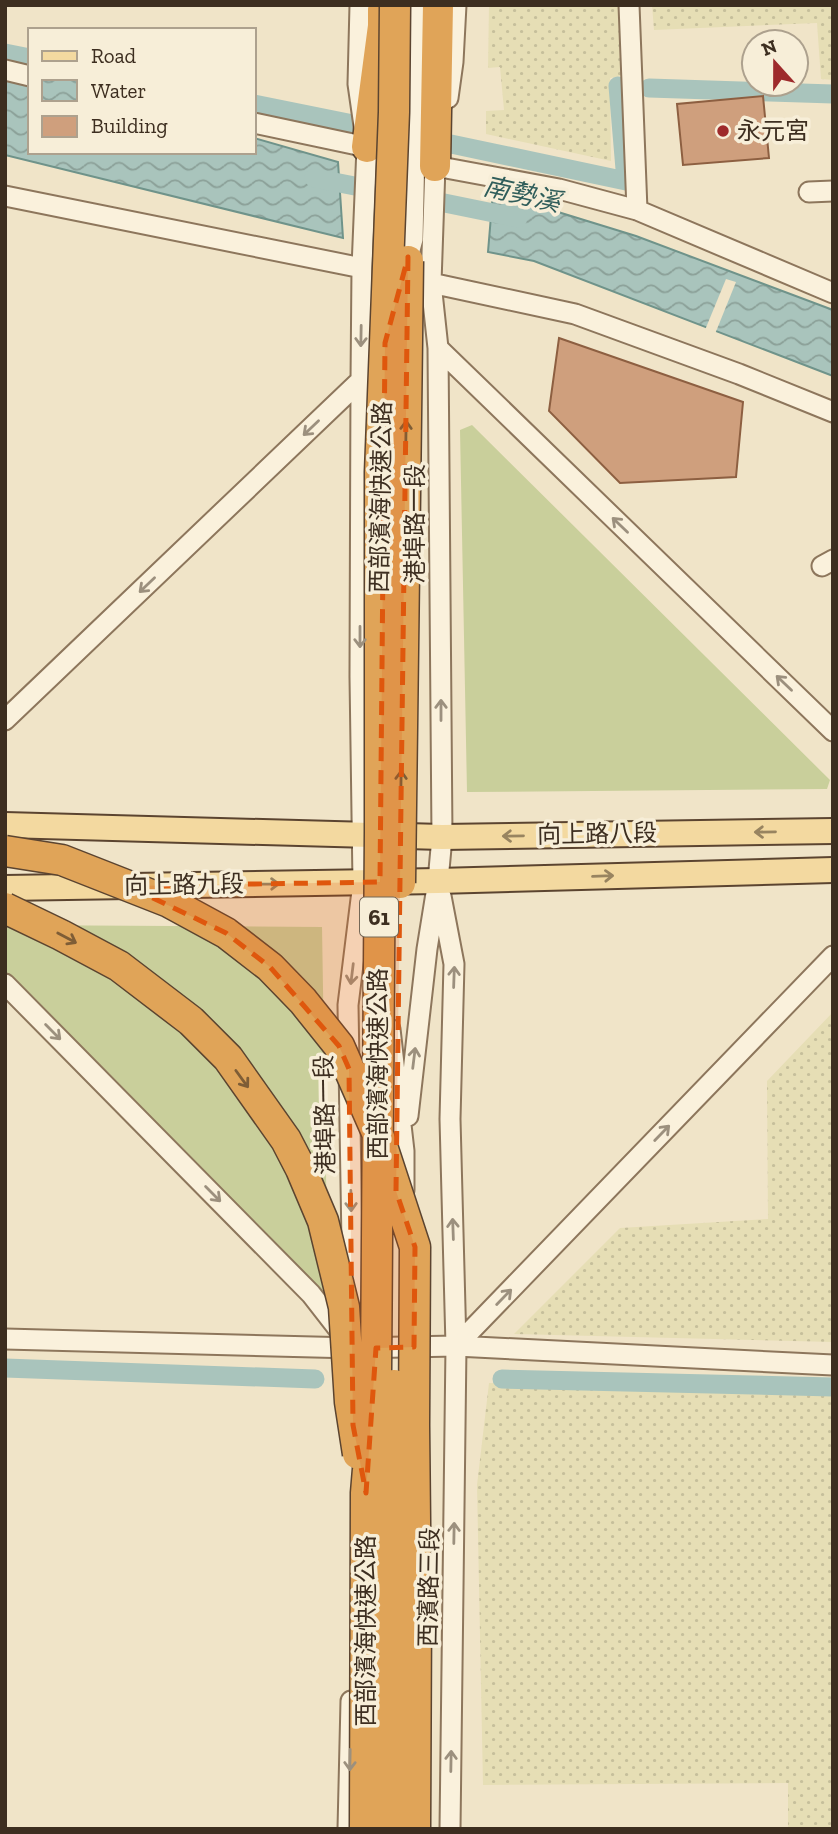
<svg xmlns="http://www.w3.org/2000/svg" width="838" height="1834" font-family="'Zilla Slab','Noto Sans TC',serif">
<defs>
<pattern id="farmland-dots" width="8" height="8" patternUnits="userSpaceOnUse" patternTransform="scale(1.75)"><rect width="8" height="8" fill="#e6deb5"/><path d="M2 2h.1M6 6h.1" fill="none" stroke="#c6bf9b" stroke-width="1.8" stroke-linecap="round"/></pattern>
<pattern id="water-waves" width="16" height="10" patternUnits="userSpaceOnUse" patternTransform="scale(1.75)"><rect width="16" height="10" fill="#a9c4bc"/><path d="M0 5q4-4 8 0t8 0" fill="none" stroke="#8ba098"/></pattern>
</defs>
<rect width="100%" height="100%" fill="#f0e4c8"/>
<path fill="url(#farmland-dots)" d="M489,5H618L621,76L610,78L611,161L486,134V111L504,110L500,67L488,68Z
M652,5H833V80L821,79L817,23L654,30Z
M833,1012V1342L514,1334L620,1228L768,1219L767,1081Z
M489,1383L833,1392V1829H788V1783L483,1785L477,1485Z"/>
<path fill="#c9cf9b" d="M472,425L830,780L827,789L467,792L460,430Z
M5,925L322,927L328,1296L320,1300L5,977Z"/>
<path fill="url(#water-waves)" stroke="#6f938a" stroke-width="2" d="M5,70L30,76V152H254V138L338,162L343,238L5,155Z
M493,192L636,236L833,310V376L534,261L488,252Z"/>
<path fill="#f0e4c8" d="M726,279L736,282L715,334L705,330Z"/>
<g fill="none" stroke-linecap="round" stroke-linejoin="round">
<path stroke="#a9c4bc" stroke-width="19" d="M5,53L30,58
M649,88L833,94
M254,104L353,124
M451,144L626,181L618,86
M314,178L380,191
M420,198L518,218
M5,1368L315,1379
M502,1379L833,1387"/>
</g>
<path fill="#cf9f7d" stroke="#8d5f41" stroke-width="2" d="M763,96L769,158L683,165L677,104Z
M559,338L743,402L736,477L620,483L549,411Z"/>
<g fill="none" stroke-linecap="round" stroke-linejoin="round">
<defs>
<path id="minor" d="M360,5L358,84L367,147L362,268L361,380L360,677L363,882L366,896
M629,5L637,210
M5,70L30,76
M448,98L453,62L456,5
M254,123L367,147
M435,166L559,189L637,210L833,293
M809,192L833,191
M5,196L362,268
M404,272L413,239L418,5
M431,283L575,314L739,374L833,412
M438,348L833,731
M822,566L833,560
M5,720L361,380L365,374
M441,896L454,964L450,1119L456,1346L450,1829
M5,984L311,1294L346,1339
M390,1029L404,1151V1190
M408,1116L427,949L438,881L442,837L438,348L431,283L435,166L437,155
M353,1303L348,1005L363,883
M5,1339L354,1348L456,1346L833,1365
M456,1346L833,956
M348,1829L351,1701"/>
<path id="major" d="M5,825L442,837L833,831
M5,888L438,881L833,870"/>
<path id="highway" d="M367,147L383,26V9
M435,166L438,5"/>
</defs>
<use href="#minor" stroke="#8d765c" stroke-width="23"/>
<use href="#major" stroke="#5b4430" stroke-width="28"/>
<use href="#highway" stroke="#5b4430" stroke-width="33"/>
<use href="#minor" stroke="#faf1dc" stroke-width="19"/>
<use href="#major" stroke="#f3d9a0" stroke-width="24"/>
<use href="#highway" stroke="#e0a458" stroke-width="30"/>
<defs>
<path id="highway-bridge" d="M5,851L62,860L169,902L226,933L270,967L303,1001L339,1046L379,1137L415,1247L414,1425L416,1616L415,1829
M400,883L408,261
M5,908L61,935L119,966L191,1021L228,1058L286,1140L301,1169L323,1221L344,1307L350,1402L358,1454
M365,1829L366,1493L376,1374L380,831V472L394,112L395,5
M390,1829L389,1710L394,1385"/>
</defs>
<use href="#highway-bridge" stroke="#5b4430" stroke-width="33" stroke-linecap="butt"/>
<use href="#highway-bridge" stroke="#e0a458" stroke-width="30"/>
</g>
<defs><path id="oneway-shaft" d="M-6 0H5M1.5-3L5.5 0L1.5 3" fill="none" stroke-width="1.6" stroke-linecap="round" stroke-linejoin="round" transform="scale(1.75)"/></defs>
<g stroke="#9c907e">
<use href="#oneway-shaft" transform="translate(361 336) rotate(91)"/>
<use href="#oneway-shaft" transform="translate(311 428) rotate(136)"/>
<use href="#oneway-shaft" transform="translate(620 525) rotate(-136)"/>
<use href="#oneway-shaft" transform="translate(147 585) rotate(136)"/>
<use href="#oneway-shaft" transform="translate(360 637) rotate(90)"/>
<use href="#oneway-shaft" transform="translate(784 683) rotate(-136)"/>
<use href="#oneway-shaft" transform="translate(441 710) rotate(-90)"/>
<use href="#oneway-shaft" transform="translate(352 974) rotate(97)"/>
<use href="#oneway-shaft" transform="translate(454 977) rotate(-88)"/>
<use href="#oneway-shaft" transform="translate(53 1032) rotate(45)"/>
<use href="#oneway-shaft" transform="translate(414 1058) rotate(-83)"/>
<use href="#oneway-shaft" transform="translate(662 1133) rotate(-46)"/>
<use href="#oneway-shaft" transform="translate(213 1194) rotate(45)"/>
<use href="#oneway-shaft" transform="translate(351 1201) rotate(89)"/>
<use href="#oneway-shaft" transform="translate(453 1229) rotate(-92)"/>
<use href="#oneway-shaft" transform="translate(504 1297) rotate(-46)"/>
<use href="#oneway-shaft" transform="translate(454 1533) rotate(-89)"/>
<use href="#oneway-shaft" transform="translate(350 1760) rotate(91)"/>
<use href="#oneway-shaft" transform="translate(451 1761) rotate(-89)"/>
</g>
<g stroke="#7e5d36">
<use href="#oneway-shaft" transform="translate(406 431) rotate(-89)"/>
<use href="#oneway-shaft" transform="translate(401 781) rotate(-89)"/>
<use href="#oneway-shaft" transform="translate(67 938) rotate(28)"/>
<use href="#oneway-shaft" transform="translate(242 1079) rotate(54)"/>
</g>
<g stroke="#988460">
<use href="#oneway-shaft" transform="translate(765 832) rotate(179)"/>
<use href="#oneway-shaft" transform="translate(513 836) rotate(179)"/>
<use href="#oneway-shaft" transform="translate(603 876) rotate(-2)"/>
<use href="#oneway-shaft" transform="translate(269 884) rotate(-1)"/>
</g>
<path fill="#df570d" fill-opacity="0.2" stroke="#df570d" stroke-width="5" stroke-dasharray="14 9" stroke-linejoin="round" d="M408,257L396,1191L415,1247L414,1347L376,1348L366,1493L353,1425L349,1069L339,1046L270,967L226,933L128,886L380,882L385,343Z"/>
<circle fill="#9e2a2b" stroke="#f7eed8" stroke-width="2.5" cx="723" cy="131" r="7"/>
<g text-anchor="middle" stroke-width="7" stroke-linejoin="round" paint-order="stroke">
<rect fill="#f7eed8" stroke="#756857" stroke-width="2" x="360" y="897.5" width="38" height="39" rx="5"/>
<g font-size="23" font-weight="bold" fill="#3d2e20">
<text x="379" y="925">61</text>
</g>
<g font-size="24" fill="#3d2e20" stroke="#f7eed8" text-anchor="start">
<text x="737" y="139">永元宮</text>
</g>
<g font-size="24" fill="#3d2e20" stroke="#f7eed8">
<text transform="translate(381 497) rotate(-89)" y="8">西部濱海快速公路</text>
<text transform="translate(415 524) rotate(-90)" y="8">港埠路一段</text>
<text transform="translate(597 834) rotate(-1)" y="8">向上路八段</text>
<text transform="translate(184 885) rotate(-1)" y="8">向上路九段</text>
<text transform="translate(378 1064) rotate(-90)" y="8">西部濱海快速公路</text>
<text transform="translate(325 1115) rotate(-91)" y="8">港埠路一段</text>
<text transform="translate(429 1587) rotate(-89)" y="8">西濱路三段</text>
<text transform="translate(366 1631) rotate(-90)" y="8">西部濱海快速公路</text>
</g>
<g font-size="26" font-style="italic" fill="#2f5d5a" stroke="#f7eed8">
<text transform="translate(522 194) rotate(13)" y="9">南勢溪</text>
</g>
</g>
<rect width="838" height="1834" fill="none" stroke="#3d2e20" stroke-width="14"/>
<rect x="28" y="28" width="228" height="126" fill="#f7eed8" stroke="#ada18e" stroke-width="2"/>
<rect x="42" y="51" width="35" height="10" fill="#f3d9a0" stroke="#ada18e" stroke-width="2"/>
<text x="91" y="63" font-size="21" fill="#3d2e20">Road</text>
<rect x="42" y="80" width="35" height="21" fill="url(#water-waves)" stroke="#ada18e" stroke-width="2"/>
<text x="91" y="98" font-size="21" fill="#3d2e20">Water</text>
<rect x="42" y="116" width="35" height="21" fill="#cf9f7d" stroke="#ada18e" stroke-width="2"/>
<text x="91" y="133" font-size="21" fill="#3d2e20">Building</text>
<g transform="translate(775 63) rotate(339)"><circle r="33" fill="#f7eed8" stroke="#ada18e" stroke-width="2"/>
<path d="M0-5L12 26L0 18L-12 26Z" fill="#9e2a2b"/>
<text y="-10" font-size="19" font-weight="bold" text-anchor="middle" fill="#3d2e20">N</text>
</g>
</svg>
